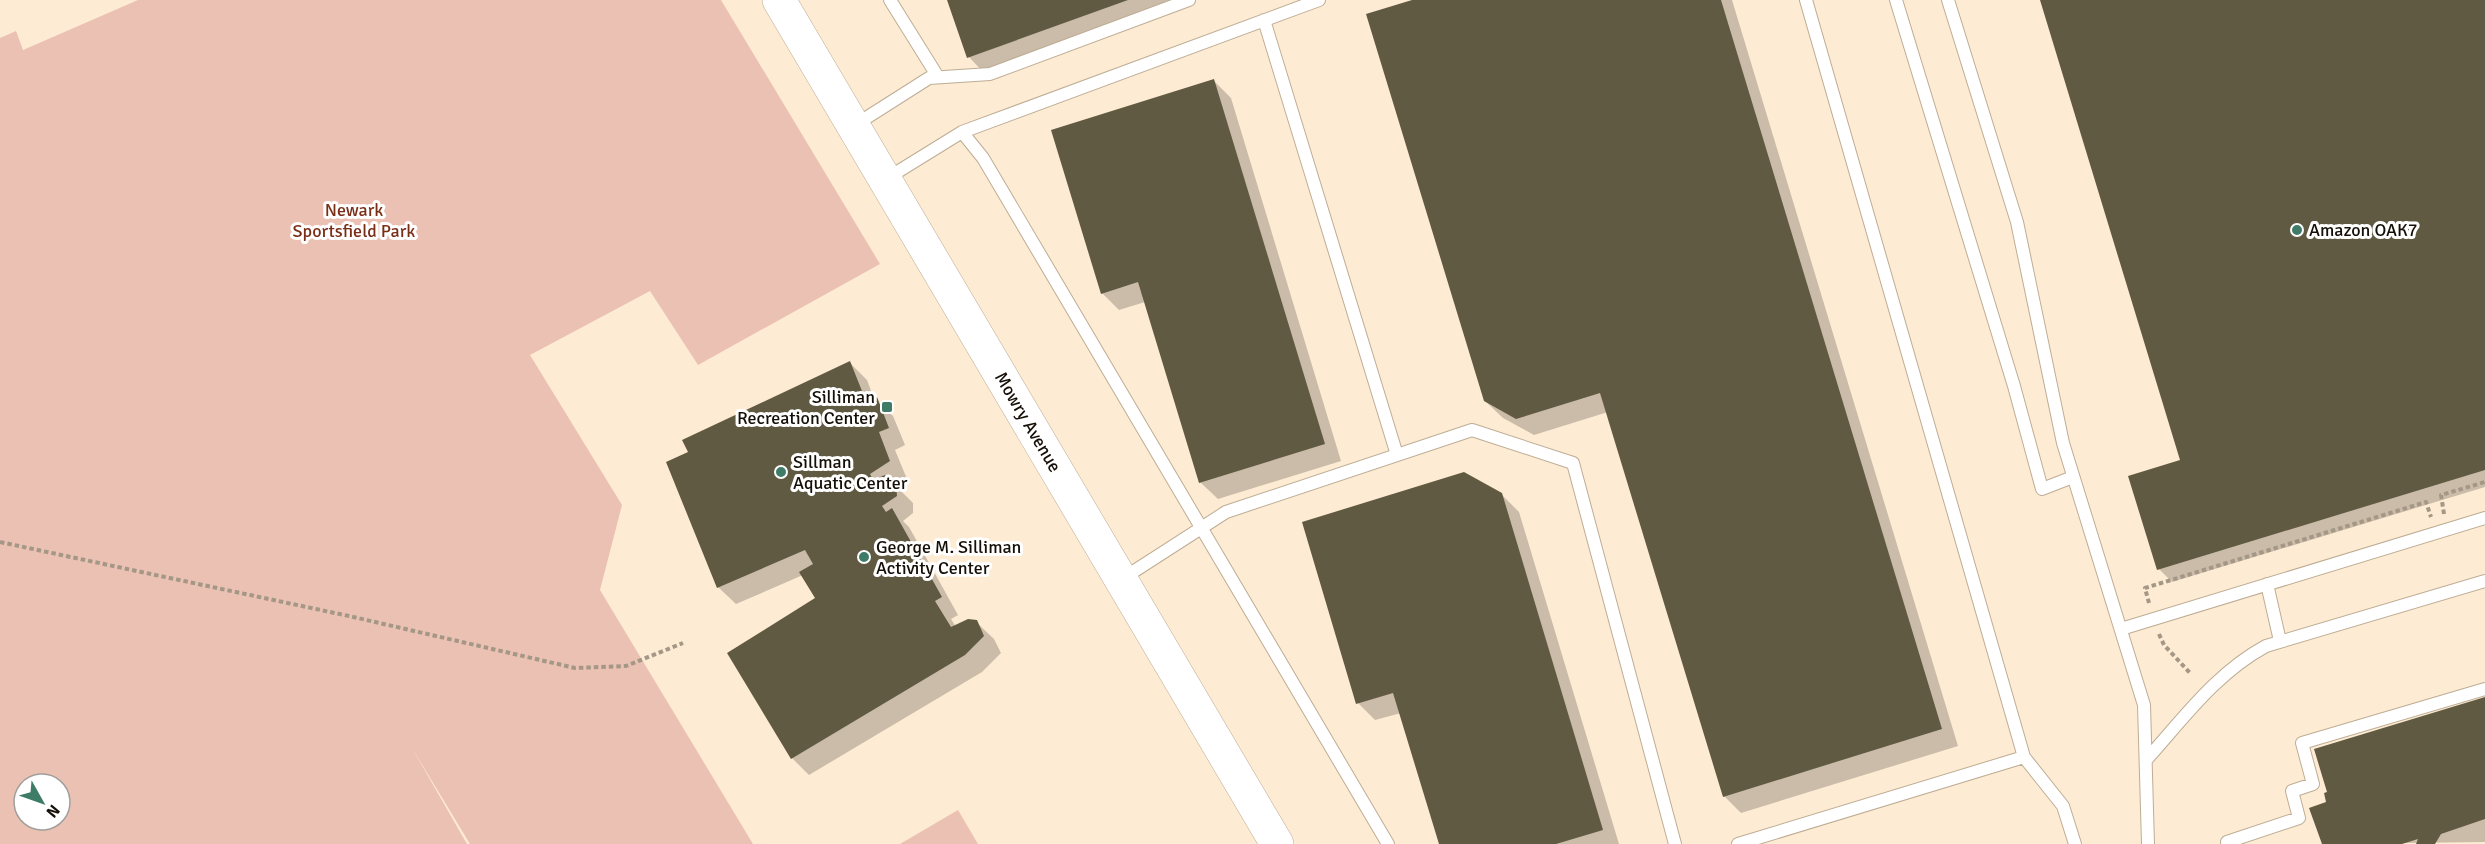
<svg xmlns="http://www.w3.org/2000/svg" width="2485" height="844" font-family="Signika,sans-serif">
<rect width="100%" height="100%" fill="#fdebd3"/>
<path fill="#ebc1b4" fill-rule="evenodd" d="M138,0H721L880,264L698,365L650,291L530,355L622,505L600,590L753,844H470L412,748L467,844H0V38L16,31L23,50ZM24,784H60V820H24Z
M958,810L978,844H900Z"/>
<path fill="#0003" d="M948,0H1193L986,75L969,57Z
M1417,0H1732L1958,746L1741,813L1724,796L1608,412L1534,435L1503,418L1485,401Z
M2041,0H2485V487L2172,582L2159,569L2182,461Z
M1214,81L1231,98L1341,461L1218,499L1200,482L1145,302L1119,310L1102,293Z
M850,363L867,380L874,399L893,416L905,445L895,450L907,479L896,486L913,503V513L903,521L909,527L958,615L951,619L956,627L976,622L994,639L1001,653L982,672L809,775L792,758L817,599L803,575L736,604L718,587L690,452Z
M1501,494L1519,512L1619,844H1440L1401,713L1375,720L1358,703Z
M2485,699V842L2323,844L2327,803Z"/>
<path fill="#615a42" d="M947,0H1128L967,58Z
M1412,0H1721L1942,729L1723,797L1600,393L1516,419L1484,401L1366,14Z
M2040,0H2485V470L2157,570L2128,476L2180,460Z
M1214,79L1325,444L1199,483L1138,282L1101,294L1051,130Z
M850,361L866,401L877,397L889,428L879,432L890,461L870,474L873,480L885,475L896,484L897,496L882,506L886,512L892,508L942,597L935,601L951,627L968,619L977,620L984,636L965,655L791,759L727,653L815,598L799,572L813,564L805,550L717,588L666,462L688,452L682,440Z
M1464,472L1502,493L1603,830L1556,844H1439L1393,693L1356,704L1302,522Z
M2485,697V819L2441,834L2435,844H2416L2418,839L2402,844H2322L2309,808L2326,802L2324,793L2327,792L2314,749Z"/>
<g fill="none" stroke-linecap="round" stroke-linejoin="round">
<defs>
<path id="service" d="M890,0L938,77
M1319,0L962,132L983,158L1388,844
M1806,0L2024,757L2063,806L2075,844
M1896,0L2014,386L2042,489L2073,477
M1948,0L2017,222L2063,443L2144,705L2148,844
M1264,20L1397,455
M855,125L929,78L990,74L1189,0
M886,179L962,132
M1122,579L1226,512L1472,430L1573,463L1675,844
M2267,584L2280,641
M2121,629L2485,518
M2146,760C2183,719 2216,673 2266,646L2485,581
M2227,842L2299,818L2292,791L2313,784L2302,743L2485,689
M1738,844L2024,757"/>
<g id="secondary">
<path id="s1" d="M779,0L1277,844"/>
</g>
</defs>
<use href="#service" stroke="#bead95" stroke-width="14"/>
<use href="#secondary" stroke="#bead95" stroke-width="34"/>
<path stroke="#a49785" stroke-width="4" stroke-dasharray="4.5 3" stroke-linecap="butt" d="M2444,514L2441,495L2485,482
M0,542L349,616L575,668L626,666L683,643
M2149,603L2145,588L2426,502L2431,517
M2159,634L2164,645L2190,673"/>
<use href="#service" stroke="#fff" stroke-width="12"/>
<use href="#secondary" stroke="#fff" stroke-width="33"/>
</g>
<g fill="#3e7c68" stroke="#fff" stroke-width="2">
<circle cx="2297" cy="230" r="6"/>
<rect x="881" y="401" width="12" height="12" rx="3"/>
<circle cx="781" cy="472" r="6"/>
<circle cx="864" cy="557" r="6"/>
</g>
<g text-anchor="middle" stroke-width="6" stroke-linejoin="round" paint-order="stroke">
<g font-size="18" fill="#7a2e16" stroke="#fff">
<text x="354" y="216">Newark<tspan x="354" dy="21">Sportsfield Park</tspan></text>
</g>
<g font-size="18" fill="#150f07" stroke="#fff" text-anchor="start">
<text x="2309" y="236">Amazon OAK7</text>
<text x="875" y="403" text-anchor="end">Silliman<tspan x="875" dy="21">Recreation Center</tspan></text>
<text x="793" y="468">Sillman<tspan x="793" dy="21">Aquatic Center</tspan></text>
<text x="876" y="553">George M. Silliman<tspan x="876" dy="21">Activity Center</tspan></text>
</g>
<g font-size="18" fill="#150f07" stroke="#fff">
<text dy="6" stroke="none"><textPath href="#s1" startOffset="490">Mowry Avenue</textPath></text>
</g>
</g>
<g transform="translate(42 802) rotate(130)"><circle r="28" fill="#ffffff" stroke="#a19f9c" stroke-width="1.5"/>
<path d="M0-4.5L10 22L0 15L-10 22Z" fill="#3e7c68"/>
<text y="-9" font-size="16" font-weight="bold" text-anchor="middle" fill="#150f07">N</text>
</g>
</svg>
